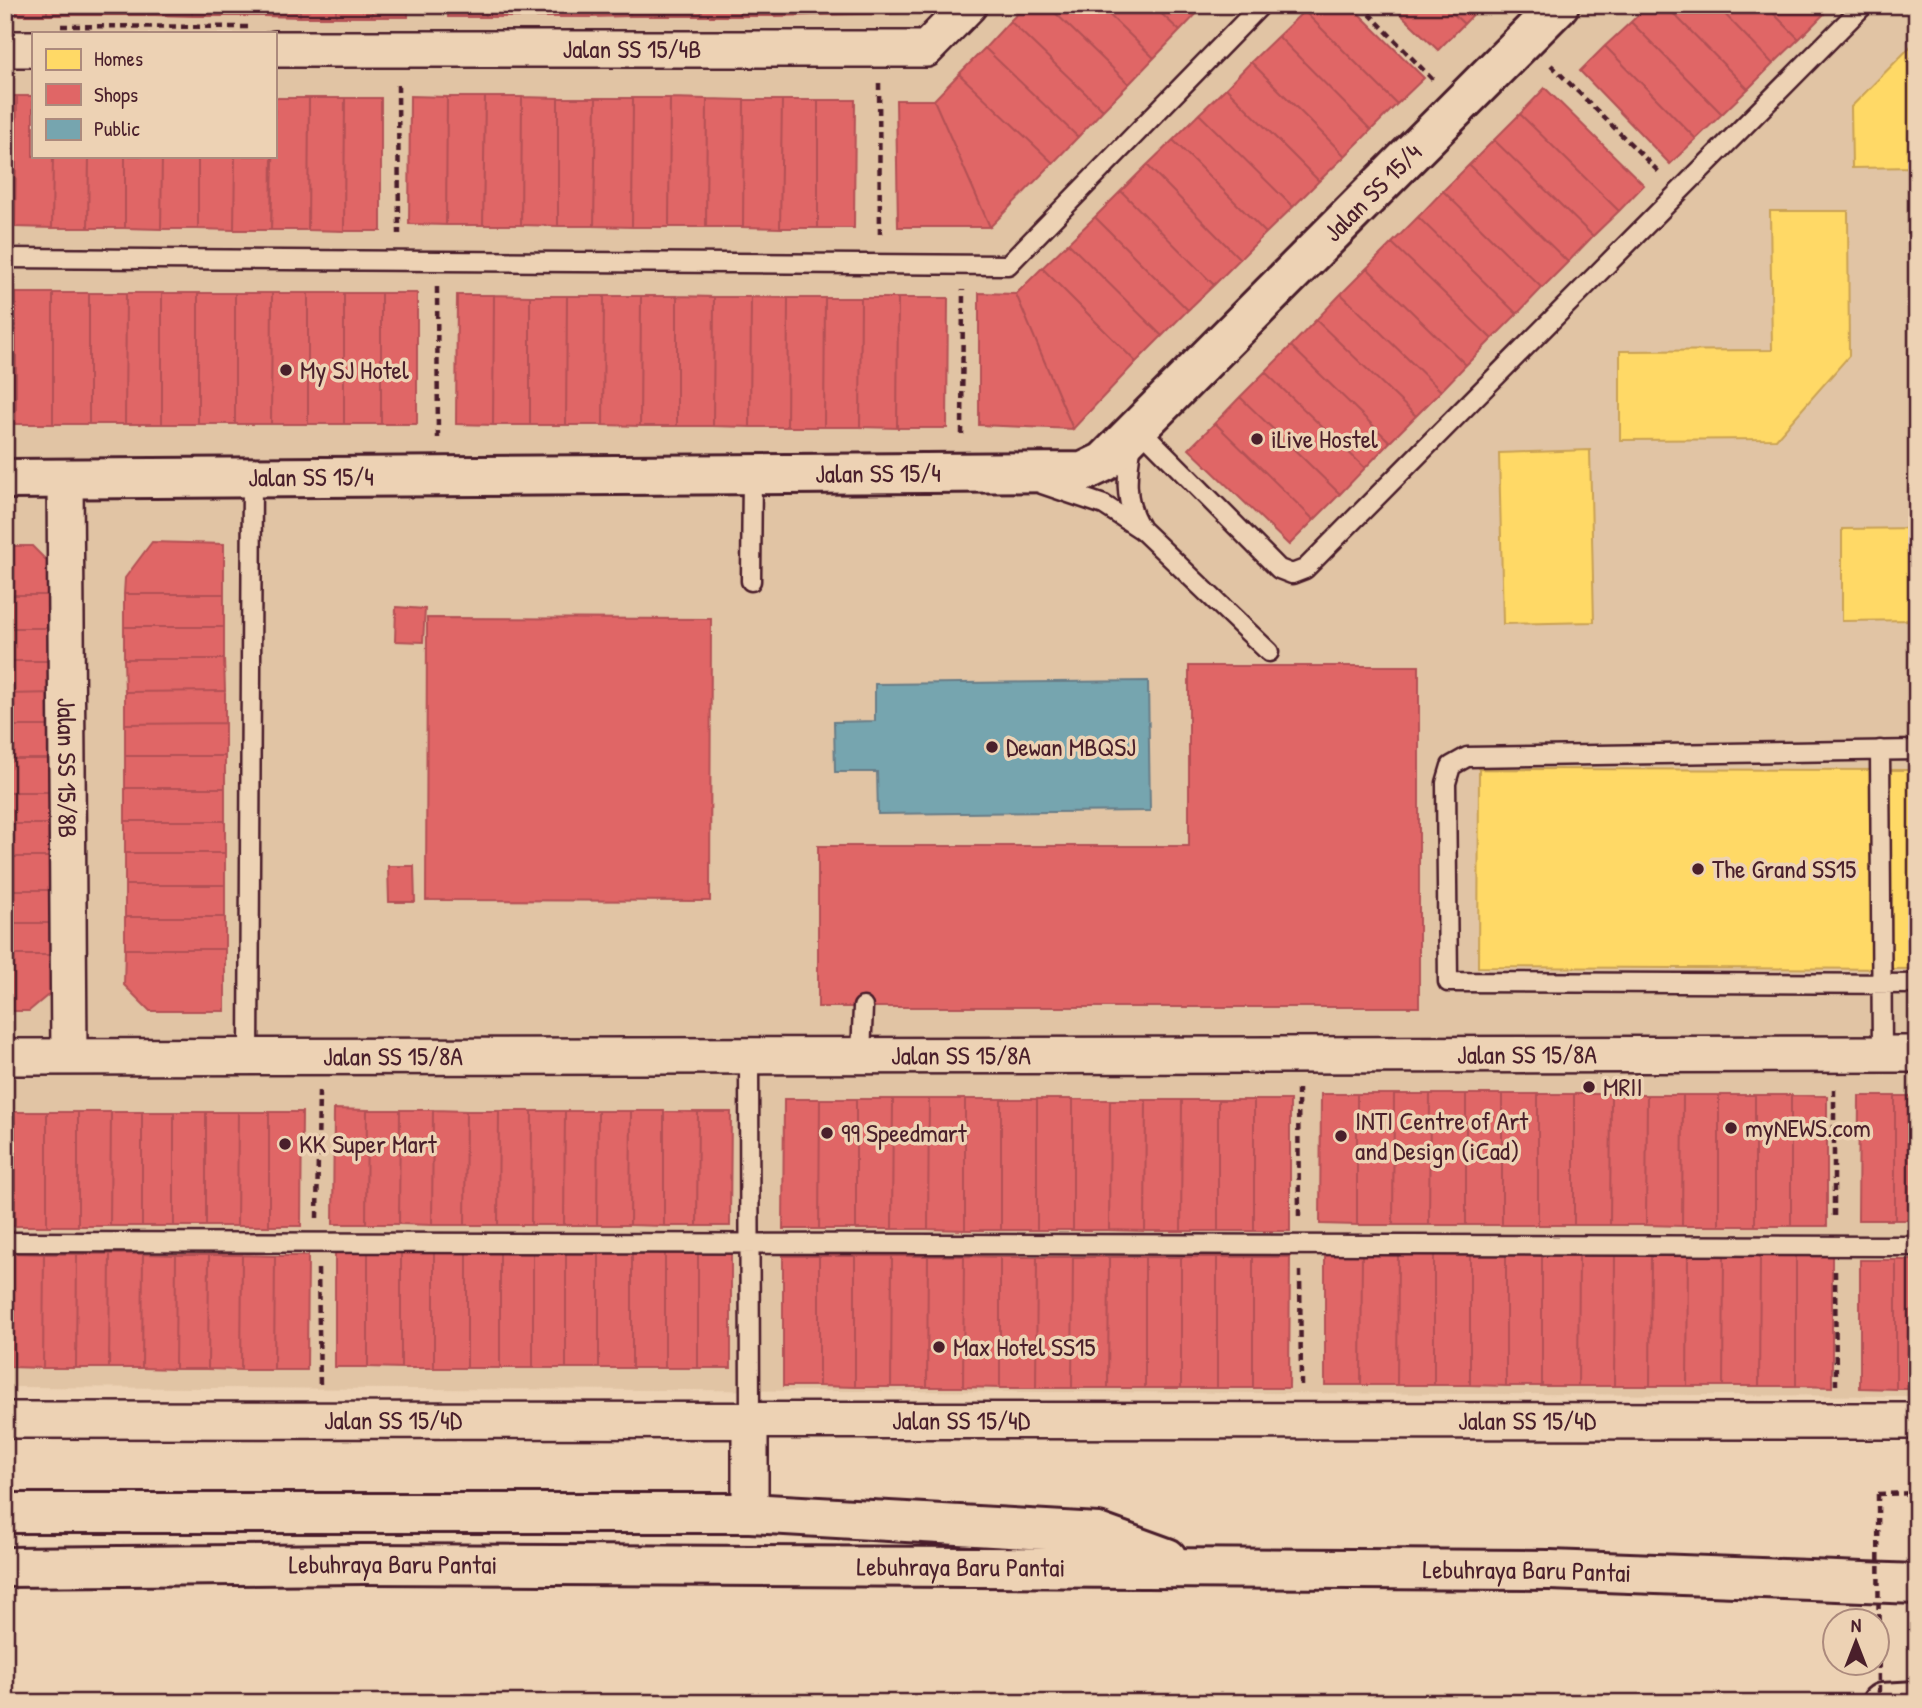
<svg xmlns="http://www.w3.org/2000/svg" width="1922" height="1708" font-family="'Patrick Hand',sans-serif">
<rect width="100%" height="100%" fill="#edd2b4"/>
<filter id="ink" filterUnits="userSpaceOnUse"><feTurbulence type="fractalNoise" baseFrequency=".0143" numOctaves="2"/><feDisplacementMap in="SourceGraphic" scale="14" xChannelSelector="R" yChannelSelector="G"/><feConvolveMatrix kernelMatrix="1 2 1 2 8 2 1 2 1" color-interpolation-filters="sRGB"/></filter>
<g filter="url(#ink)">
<path fill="#e1c4a4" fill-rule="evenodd" d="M5,5H1917V1396L5,1387ZM33,33H275V156H33Z"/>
<path fill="#ffd966" stroke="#c9a154" stroke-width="2" d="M1917,40V167L1852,168L1851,107Z
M1770,211H1848L1849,356L1776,439L1620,440V351L1772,350Z
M1590,450L1594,622L1503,624L1499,453Z
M1917,528V620L1842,621V529Z
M1479,769L1917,770V969L1478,967Z"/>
<path fill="#e06666" stroke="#b35154" stroke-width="2" d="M11,5H47V15H11Z
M47,5H83V15H47Z
M83,5H120V15H83Z
M120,5H156V15H120Z
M156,5H192V16L156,15Z
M192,5H228V16H192Z
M228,5H264V16H228Z
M264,5H300V17L264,16Z
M300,5H336V17H300Z
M336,5H372V17H336Z
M372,5H408V17H372Z
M448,5H485V17H448Z
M485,5H521V17H485Z
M521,5H557V17H521Z
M557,5H593V17H557Z
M593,5H630V16L593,17Z
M630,5H666V16H630Z
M666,5H702V16H666Z
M702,5H739V16H702Z
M739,5H776V16H739Z
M776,5H812V15L776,16Z
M812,5H897L900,13L812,15Z
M1026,5H1047L1129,84L1103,110L1010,21Z
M1047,5H1099L1154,58L1129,84Z
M1099,5H1152L1180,31L1154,58Z
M1152,5H1205L1180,31Z
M1310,5H1350L1424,78L1397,104L1304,11Z
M1391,5H1444L1464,24L1438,50Z
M1444,5H1482L1464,24Z
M1648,5H1665L1748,89L1722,114L1631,22Z
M1665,5H1716L1773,64L1748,89Z
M1716,5H1765L1799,39L1773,64Z
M1765,5H1816L1824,14L1799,39Z
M1304,11L1397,104L1371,130L1278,36Z
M1010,21L1103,110L1078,137L985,48Z
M1631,22L1722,114L1696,139L1605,46Z
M1278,36L1371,130L1345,156L1251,62Z
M1605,46L1696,139L1670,164L1580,71Z
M985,48L1078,137L1053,163L959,74Z
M1251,62L1345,156L1319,181L1226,88Z
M959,74L1053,163L990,227L934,100Z
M1226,88L1319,181L1293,207L1199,114Z
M1545,88L1644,185L1619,211L1520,114Z
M5,96H17L15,227H5Z
M17,96H33V156H53L52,228L15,227Z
M410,96L447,97L446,225L409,224Z
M447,97H485L483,225H446Z
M485,97H522L521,225H483Z
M522,97L558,98V226L521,225Z
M275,98H309L308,230H271Z
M309,98H345L344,231L308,230Z
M345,98H381V231H344Z
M558,98H596L594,226H558Z
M596,98H633L632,227L594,226Z
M633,98H670L669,227H632Z
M670,98L707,99L706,227H669Z
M707,99L744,100L743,227H706Z
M744,100H782L780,228L743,227Z
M782,100H818V228H780Z
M818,100H855L854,228H818Z
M896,100H934L990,227H898Z
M1199,114L1293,207L1266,233L1173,140Z
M1520,114L1619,211L1593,236L1494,140Z
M1173,140L1266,233L1240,259L1147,165Z
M1494,140L1593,236L1568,262L1469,165Z
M53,156H89L88,228H52Z
M89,156H125V228H88Z
M125,156H162L161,229L125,228Z
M162,156H198V229H161Z
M198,156H235L234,230L198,229Z
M235,156H272L271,230H234Z
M1147,165L1240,259L1214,285L1121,191Z
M1469,165L1568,262L1542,288L1443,191Z
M1121,191L1214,285L1188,310L1095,217Z
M1443,191L1542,288L1517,314L1418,217Z
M1095,217L1188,310L1162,336L1068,243Z
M1418,217L1517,314L1492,339L1392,243Z
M1068,243L1162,336L1136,362L1042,268Z
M1392,243L1492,339L1466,365L1367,268Z
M1042,268L1136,362L1073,429L1016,294Z
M1367,268L1466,365L1441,391L1341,294Z
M5,293H16V424H5Z
M16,293H53V424H16Z
M53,293H89V424H53Z
M89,293H126L125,424H89Z
M126,293H162V424H125Z
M162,293H198V424H162Z
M198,293H235V424H198Z
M235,293H272L271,424H235Z
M272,293H308V424H271Z
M308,293H344V424H308Z
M344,293H381V424H344Z
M381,293H417V424H381Z
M979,293L1016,294L1073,429L979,425Z
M1341,294L1441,391L1416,416L1316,320Z
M457,295H494L493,425L456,424Z
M494,295L530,296V425H493Z
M530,296H567L566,425H530Z
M567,296H604L603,425H566Z
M604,296H641L640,426L603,425Z
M641,296H677V426H640Z
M677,296L714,297L713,426H677Z
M714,297H751L750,427L713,426Z
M751,297L788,298L787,427H750Z
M788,298H825L824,427H787Z
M825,298H861L860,427H824Z
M861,298H898L897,428L860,427Z
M898,298H948L947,428H897Z
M1316,320L1416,416L1390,442L1291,346Z
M1291,346L1390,442L1365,468L1265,372Z
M1265,372L1365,468L1340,494L1240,397Z
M1240,397L1340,494L1314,520L1215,423Z
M1215,423L1314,520L1289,545L1189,449Z
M152,542L224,544V594H124L125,578Z
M5,546H32L55,569L57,595H5Z
M124,594H224V627H124Z
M5,595H57V628H5Z
M396,607L425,609L423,642L395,641Z
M427,618L711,619L710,901L426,900Z
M124,627H224V659H124Z
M5,628H57V661H5Z
M124,659H224L225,691L125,692Z
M5,661H57V693L5,694Z
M1189,666H1419V1007H818V846H1189Z
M225,691V723L125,724V692Z
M57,693V726H5V694Z
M225,723V756H125V724Z
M5,726H57V759H5Z
M125,756H225V788H125Z
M5,759H57V792H5Z
M125,788H225V821H125Z
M5,792H57V824H5Z
M125,821H225V853H125Z
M5,824H57V857H5Z
M125,853H225V885H125Z
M5,857H57L58,890H5Z
M388,866H414L415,902H389Z
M125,885H225V917H125Z
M5,890H58V923H5Z
M125,917H225V949H125Z
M5,923H58V955H5Z
M125,949H225V1011H150L124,985Z
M5,955H58L60,985L29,1011H5Z
M1321,1094H1357V1225L1320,1224Z
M1357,1094H1394L1393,1225H1357Z
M1394,1094H1430L1429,1225H1393Z
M1430,1094H1466V1225H1429Z
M1466,1094H1502V1225H1466Z
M1502,1094H1538V1225H1502Z
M1538,1094H1574V1225H1538Z
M1574,1094H1611L1610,1225H1574Z
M1611,1094L1647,1095L1646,1225H1610Z
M1647,1095H1683L1682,1226L1646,1225Z
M1683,1095H1719V1226H1682Z
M1719,1095H1755V1226H1719Z
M1755,1095H1791V1226H1755Z
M1791,1095L1827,1096V1226H1791Z
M1859,1096H1895V1220H1858Z
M1895,1096H1917V1220H1895Z
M784,1099H820L819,1229H783Z
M820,1099H856V1229H819Z
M856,1099H893L892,1229H856Z
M893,1099H929L928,1229H892Z
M929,1099H965V1230L928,1229Z
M965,1099H1001V1230H965Z
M1001,1099H1037V1230H1001Z
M1037,1099H1073V1230H1037Z
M1073,1099L1110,1100L1109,1230H1073Z
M1110,1100H1146L1145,1231L1109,1230Z
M1146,1100H1182L1181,1231H1145Z
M1182,1100H1218V1231H1181Z
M1218,1100H1254V1231H1218Z
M1254,1100H1290V1231H1254Z
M334,1109L367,1110L366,1224H333Z
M367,1110H400L399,1224H366Z
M400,1110H433L432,1225L399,1224Z
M433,1110L466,1111L465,1225H432Z
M466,1111H499L498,1225H465Z
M499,1111H532L531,1225H498Z
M532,1111H565L564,1225H531Z
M565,1111H598L597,1225H564Z
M598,1111H631L630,1225H597Z
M631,1111H664V1226L630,1225Z
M664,1111L698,1112L697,1226H664Z
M5,1112H15V1226H5Z
M15,1112H47V1226H15Z
M47,1112H78V1226H47Z
M78,1112H111L110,1226H78Z
M111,1112H142V1226H110Z
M142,1112H174V1226H142Z
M174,1112H206V1226H174Z
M206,1112H238L237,1226H206Z
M238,1112H269V1226H237Z
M269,1112H302L301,1226H269Z
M698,1112H731L730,1226H697Z
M335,1252H368V1367H335Z
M368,1252H401V1368L368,1367Z
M401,1252H434V1368H401Z
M434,1252H467V1368H434Z
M467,1252H500V1368H467Z
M500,1252L533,1253V1368H500Z
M5,1253H11L10,1367H5Z
M11,1253L44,1254L43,1368L10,1367Z
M533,1253H566V1368H533Z
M566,1253H599V1368H566Z
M599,1253H632V1368H599Z
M632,1253H665V1368H632Z
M665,1253H698V1368H665Z
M698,1253H731V1368H698Z
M44,1254H77L76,1368H43Z
M77,1254H110L109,1368H76Z
M110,1254H143L142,1368H109Z
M143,1254L176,1255L175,1369L142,1368Z
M1325,1254H1362L1361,1385H1325Z
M1362,1254H1398L1397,1385H1361Z
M1398,1254H1434V1385H1397Z
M1434,1254L1470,1255V1385H1434Z
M176,1255H209L208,1369H175Z
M209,1255H242L241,1370L208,1369Z
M242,1255L275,1256L274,1370H241Z
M1470,1255H1506V1386L1470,1385Z
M1506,1255H1542V1386H1506Z
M1542,1255H1579L1578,1386H1542Z
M1579,1255H1615L1614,1386H1578Z
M1615,1255L1651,1256L1650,1386H1614Z
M275,1256H308L307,1370H274Z
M783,1256H819V1386H783Z
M819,1256H855V1387L819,1386Z
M855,1256H892L891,1387H855Z
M892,1256H928L927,1387H891Z
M928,1256H964L963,1387H927Z
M964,1256L1000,1257V1388L963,1387Z
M1651,1256H1688L1687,1386H1650Z
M1688,1256H1724L1723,1386H1687Z
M1724,1256H1760L1759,1386H1723Z
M1760,1256H1796V1386H1759Z
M1796,1256H1832V1387L1796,1386Z
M1000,1257H1037L1036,1388H1000Z
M1037,1257H1073L1072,1388H1036Z
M1073,1257H1109L1108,1388H1072Z
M1109,1257H1145V1388H1108Z
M1145,1257H1181V1388H1145Z
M1181,1257H1217V1388H1181Z
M1217,1257H1253V1388H1217Z
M1253,1257H1290L1289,1388H1253Z
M1860,1260H1896V1389L1860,1388Z
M1896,1260H1917V1389H1896Z"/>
<path fill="#76a5af" stroke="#697d87" stroke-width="2" d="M1148,681L1150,811L878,814L877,772H835L834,722L875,721V684Z"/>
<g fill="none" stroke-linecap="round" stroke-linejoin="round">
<defs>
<path id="lane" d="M5,258L1008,265L1261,5
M1139,428L1279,569L1292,574L1305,569L1864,5
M1132,443C1127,472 1123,501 1140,527
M1042,484L1104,505L1142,530L1269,652
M751,581L752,474
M1880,750L1882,1054
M1917,750L1467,757L1451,766L1446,783L1448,982L1917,984
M861,1055L863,1007
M249,1056L252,477
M749,1056L750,1422
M5,1242L1917,1246"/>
<g id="street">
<path d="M5,49H33"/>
<path id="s1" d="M275,49H926L969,5"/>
<path id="s2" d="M65,479L69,1056"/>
<path id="s3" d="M5,1057L1917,1054"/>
<path id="s4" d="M5,1420L1917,1421"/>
<path d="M750,1422V1513"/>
</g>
<g id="secondary">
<path id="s5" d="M5,479L1083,472L1104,462L1559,5"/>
</g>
<g id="highway">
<path d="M5,1513H750L1098,1533L1167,1558"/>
<path id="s6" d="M5,1567L363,1564L1550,1570L1917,1584"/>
<path d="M1882,1703L1917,1701"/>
</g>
</defs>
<use href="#lane" stroke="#4a1f2b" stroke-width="23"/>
<use href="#street" stroke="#4a1f2b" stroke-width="40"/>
<use href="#secondary" stroke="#4a1f2b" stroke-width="44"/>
<use href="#highway" stroke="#4a1f2b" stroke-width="44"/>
<path stroke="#4a1f2b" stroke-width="4.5" stroke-dasharray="7 5" stroke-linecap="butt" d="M1361,5L1433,80
M61,26L248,27
M1551,65L1661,174
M879,83L880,239
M398,85L399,234
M437,287L438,439
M962,435L963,290
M1298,1089L1299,1217
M1834,1089V1221
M317,1218L319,1091
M318,1269L320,1386
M1300,1271L1301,1385
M1835,1271L1836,1385
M1878,1494L1917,1493"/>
<use href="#lane" stroke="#edd2b4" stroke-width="18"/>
<use href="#street" stroke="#edd2b4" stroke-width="35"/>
<use href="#secondary" stroke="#edd2b4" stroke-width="38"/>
<use href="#highway" stroke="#edd2b4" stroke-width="38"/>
<path stroke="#4a1f2b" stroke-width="4.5" stroke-dasharray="7 5" stroke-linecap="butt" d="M1878,1494L1879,1703"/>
</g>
</g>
<g fill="#4a1f2b" stroke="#edd2b4" stroke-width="2.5">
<circle cx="286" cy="370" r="7"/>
<circle cx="1257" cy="439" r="7"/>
<circle cx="992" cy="747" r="7"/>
<circle cx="1698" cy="869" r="7"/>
<circle cx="1589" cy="1087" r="7"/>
<circle cx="1731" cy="1128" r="7"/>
<circle cx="827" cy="1133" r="7"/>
<circle cx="1341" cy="1136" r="7"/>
<circle cx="285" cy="1144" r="7"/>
<circle cx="939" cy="1347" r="7"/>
</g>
<g text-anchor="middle" stroke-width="7" stroke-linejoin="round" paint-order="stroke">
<g font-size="26" fill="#4a1f2b" stroke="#edd2b4">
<text dy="9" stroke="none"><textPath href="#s1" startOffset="357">Jalan SS 15/4B</textPath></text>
<text dy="9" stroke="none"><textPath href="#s5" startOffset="1482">Jalan SS 15/4</textPath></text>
<text dy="9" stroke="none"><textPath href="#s5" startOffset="873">Jalan SS 15/4</textPath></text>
<text dy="9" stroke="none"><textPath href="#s5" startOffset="306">Jalan SS 15/4</textPath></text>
<text dy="9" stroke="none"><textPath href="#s2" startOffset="289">Jalan SS 15/8B</textPath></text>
<text dy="9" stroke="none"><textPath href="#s3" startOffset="1522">Jalan SS 15/8A</textPath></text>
<text dy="9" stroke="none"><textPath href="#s3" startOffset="956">Jalan SS 15/8A</textPath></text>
<text dy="9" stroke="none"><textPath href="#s3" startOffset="388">Jalan SS 15/8A</textPath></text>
<text dy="9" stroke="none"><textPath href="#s4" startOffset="956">Jalan SS 15/4D</textPath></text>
<text dy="9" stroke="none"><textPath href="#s4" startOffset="1522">Jalan SS 15/4D</textPath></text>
<text dy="9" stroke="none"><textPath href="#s4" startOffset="388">Jalan SS 15/4D</textPath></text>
<text dy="9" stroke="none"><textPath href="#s6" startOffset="388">Lebuhraya Baru Pantai</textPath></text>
<text dy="9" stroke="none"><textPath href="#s6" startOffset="956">Lebuhraya Baru Pantai</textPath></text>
<text dy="9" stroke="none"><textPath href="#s6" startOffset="1522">Lebuhraya Baru Pantai</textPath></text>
</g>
<g font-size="26" fill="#4a1f2b" stroke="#edd2b4" text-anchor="start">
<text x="300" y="379">My SJ Hotel</text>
<text x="1271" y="448">iLive Hostel</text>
<text x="1006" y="756">Dewan MBQSJ</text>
<text x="1712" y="878">The Grand SS15</text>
<text x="1603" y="1096">MRII</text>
<text x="1355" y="1130">INTI Centre of Art<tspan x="1355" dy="30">and Design (iCad)</tspan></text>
<text x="1745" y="1137">myNEWS.com</text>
<text x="841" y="1142">99 Speedmart</text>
<text x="299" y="1153">KK Super Mart</text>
<text x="953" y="1356">Max Hotel SS15</text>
</g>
</g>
<rect width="1922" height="1708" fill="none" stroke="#edd2b4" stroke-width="28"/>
<rect x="14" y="14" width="1894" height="1680" fill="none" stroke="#4a1f2b" stroke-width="2.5" filter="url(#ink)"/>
<rect x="32" y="32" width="245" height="126" fill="#edd2b4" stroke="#ac8a7d" stroke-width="2"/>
<rect x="46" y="49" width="35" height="21" fill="#ffd966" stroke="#ac8a7d" stroke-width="2"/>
<text x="94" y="66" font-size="21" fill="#4a1f2b">Homes</text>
<rect x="46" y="84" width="35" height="21" fill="#e06666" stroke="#ac8a7d" stroke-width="2"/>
<text x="94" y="102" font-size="21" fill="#4a1f2b">Shops</text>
<rect x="46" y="119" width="35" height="21" fill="#76a5af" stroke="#ac8a7d" stroke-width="2"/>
<text x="94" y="136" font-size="21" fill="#4a1f2b">Public</text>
<g transform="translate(1856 1642)"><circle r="33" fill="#edd2b4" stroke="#ac8a7d" stroke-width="2"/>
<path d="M0-5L12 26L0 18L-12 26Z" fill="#4a1f2b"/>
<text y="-10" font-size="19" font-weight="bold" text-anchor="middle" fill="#4a1f2b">N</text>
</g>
</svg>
